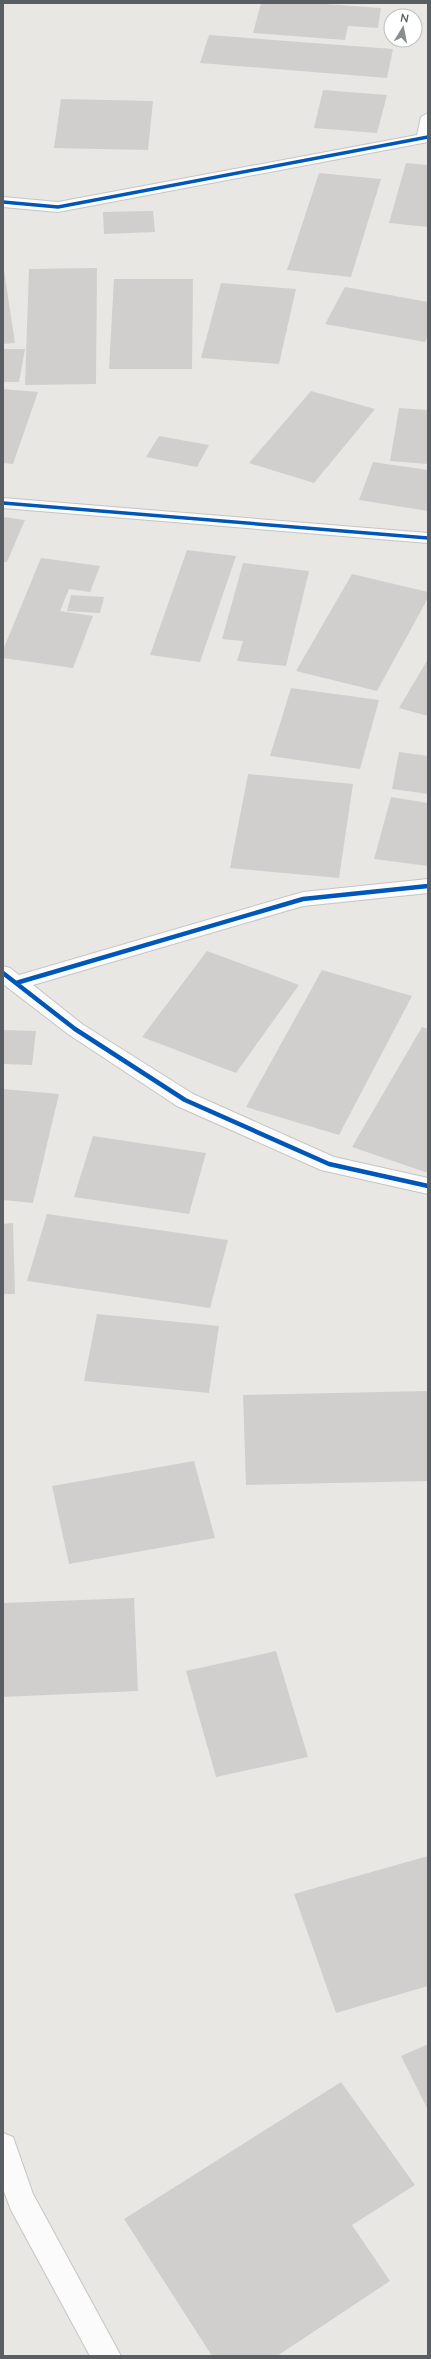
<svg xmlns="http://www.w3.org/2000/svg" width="431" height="2359" font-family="Lato,sans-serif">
<rect width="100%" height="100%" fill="#e9e7e3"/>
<path fill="#d1cfcd" d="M261,3H312L381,8L378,28L348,26L345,40L253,33Z
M209,35L393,49L387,78L200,63Z
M323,90L387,95L377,133L314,128Z
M61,99L153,101L148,150L54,148Z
M406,163L428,165V227L389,223Z
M319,173L381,179L351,277L287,270Z
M153,211L155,232L104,234L103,212Z
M97,268L96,384L25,385L29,269Z
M3,270H4L15,343L3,344Z
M114,279H193L192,369H109Z
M221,283L296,289L279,364L201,358Z
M345,287L428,302V336L425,342L325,324Z
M3,349H25L19,382H3Z
M3,389L38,392L13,464L3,463Z
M311,391L375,409L314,483L249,463Z
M399,408L428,410V464L390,461Z
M159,436L209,445L197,467L146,457Z
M373,462L428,470V511L359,500Z
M3,517L25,520L7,562H3Z
M187,550L236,556L200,662L150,655Z
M41,558L100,566L90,592L69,589L60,611L93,616L73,668L3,658V650Z
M243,563L309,571L286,666L237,661L243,641L222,639Z
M352,574L428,592V598L377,691L296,671Z
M71,595L104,597L100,613L67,611Z
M428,659V716L399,708Z
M291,688L379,700L360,769L270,756Z
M399,752L428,756V794L392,789Z
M248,774L353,784L339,878L230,868Z
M391,797L428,803V866L374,859Z
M207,951L299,985L236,1073L142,1037Z
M322,970L412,996L339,1135L246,1107Z
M422,1027L428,1029V1173L352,1147Z
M3,1030L36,1031L32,1065L3,1064Z
M3,1089L59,1094L33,1203L3,1200Z
M93,1136L206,1153L189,1214L74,1197Z
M47,1214L228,1240L210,1308L27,1281Z
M13,1223L15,1294H3V1224Z
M97,1314L219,1326L209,1393L84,1381Z
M428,1391V1481L246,1485L243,1395Z
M194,1461L215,1538L69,1564L52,1486Z
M134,1598L138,1691L3,1697V1603Z
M276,1651L308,1757L216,1777L186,1671Z
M428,1856V1986L336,2013L294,1894Z
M428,2044V2110L401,2056Z
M341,2082L415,2185L352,2225L390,2281L277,2356H212L124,2219Z"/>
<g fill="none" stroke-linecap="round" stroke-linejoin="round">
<defs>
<path id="minor" d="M428,113V142L58,212L3,207V197L58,202L417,135L421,117Z
M3,498L428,533V543L3,508Z
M428,879V893L303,906L33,985L82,1024L193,1094L334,1157L428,1178V1194L321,1170L177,1106L68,1034L3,984V966L10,968L19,975L303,892Z
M3,2133L13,2137L33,2194L121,2356H90L11,2210L3,2189Z"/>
</defs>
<use href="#minor" stroke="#c5c5c4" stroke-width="2"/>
<use href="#minor" fill="#fcfbfb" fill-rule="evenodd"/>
<defs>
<path id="cycleway-far1" d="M3,202L58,207L428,137
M3,503L428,538"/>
<path id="cycleway" d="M3,973L75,1029L185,1100L329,1164L428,1186
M16,983L303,899L428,886"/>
</defs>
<use href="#cycleway-far1" stroke="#fff" stroke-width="5.5"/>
<use href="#cycleway" stroke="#fff" stroke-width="7"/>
<use href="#cycleway-far1" stroke="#0057b8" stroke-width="3.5"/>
<use href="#cycleway" stroke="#0057b8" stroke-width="4.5"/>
</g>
<rect width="431" height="2359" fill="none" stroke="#595e62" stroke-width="8"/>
<g transform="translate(403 28) rotate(10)"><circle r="19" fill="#ffffff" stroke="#bdbfc0"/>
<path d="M0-3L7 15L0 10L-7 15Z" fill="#8b8e8f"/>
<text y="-6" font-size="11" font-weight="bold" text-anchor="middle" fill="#595e62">N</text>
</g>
</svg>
